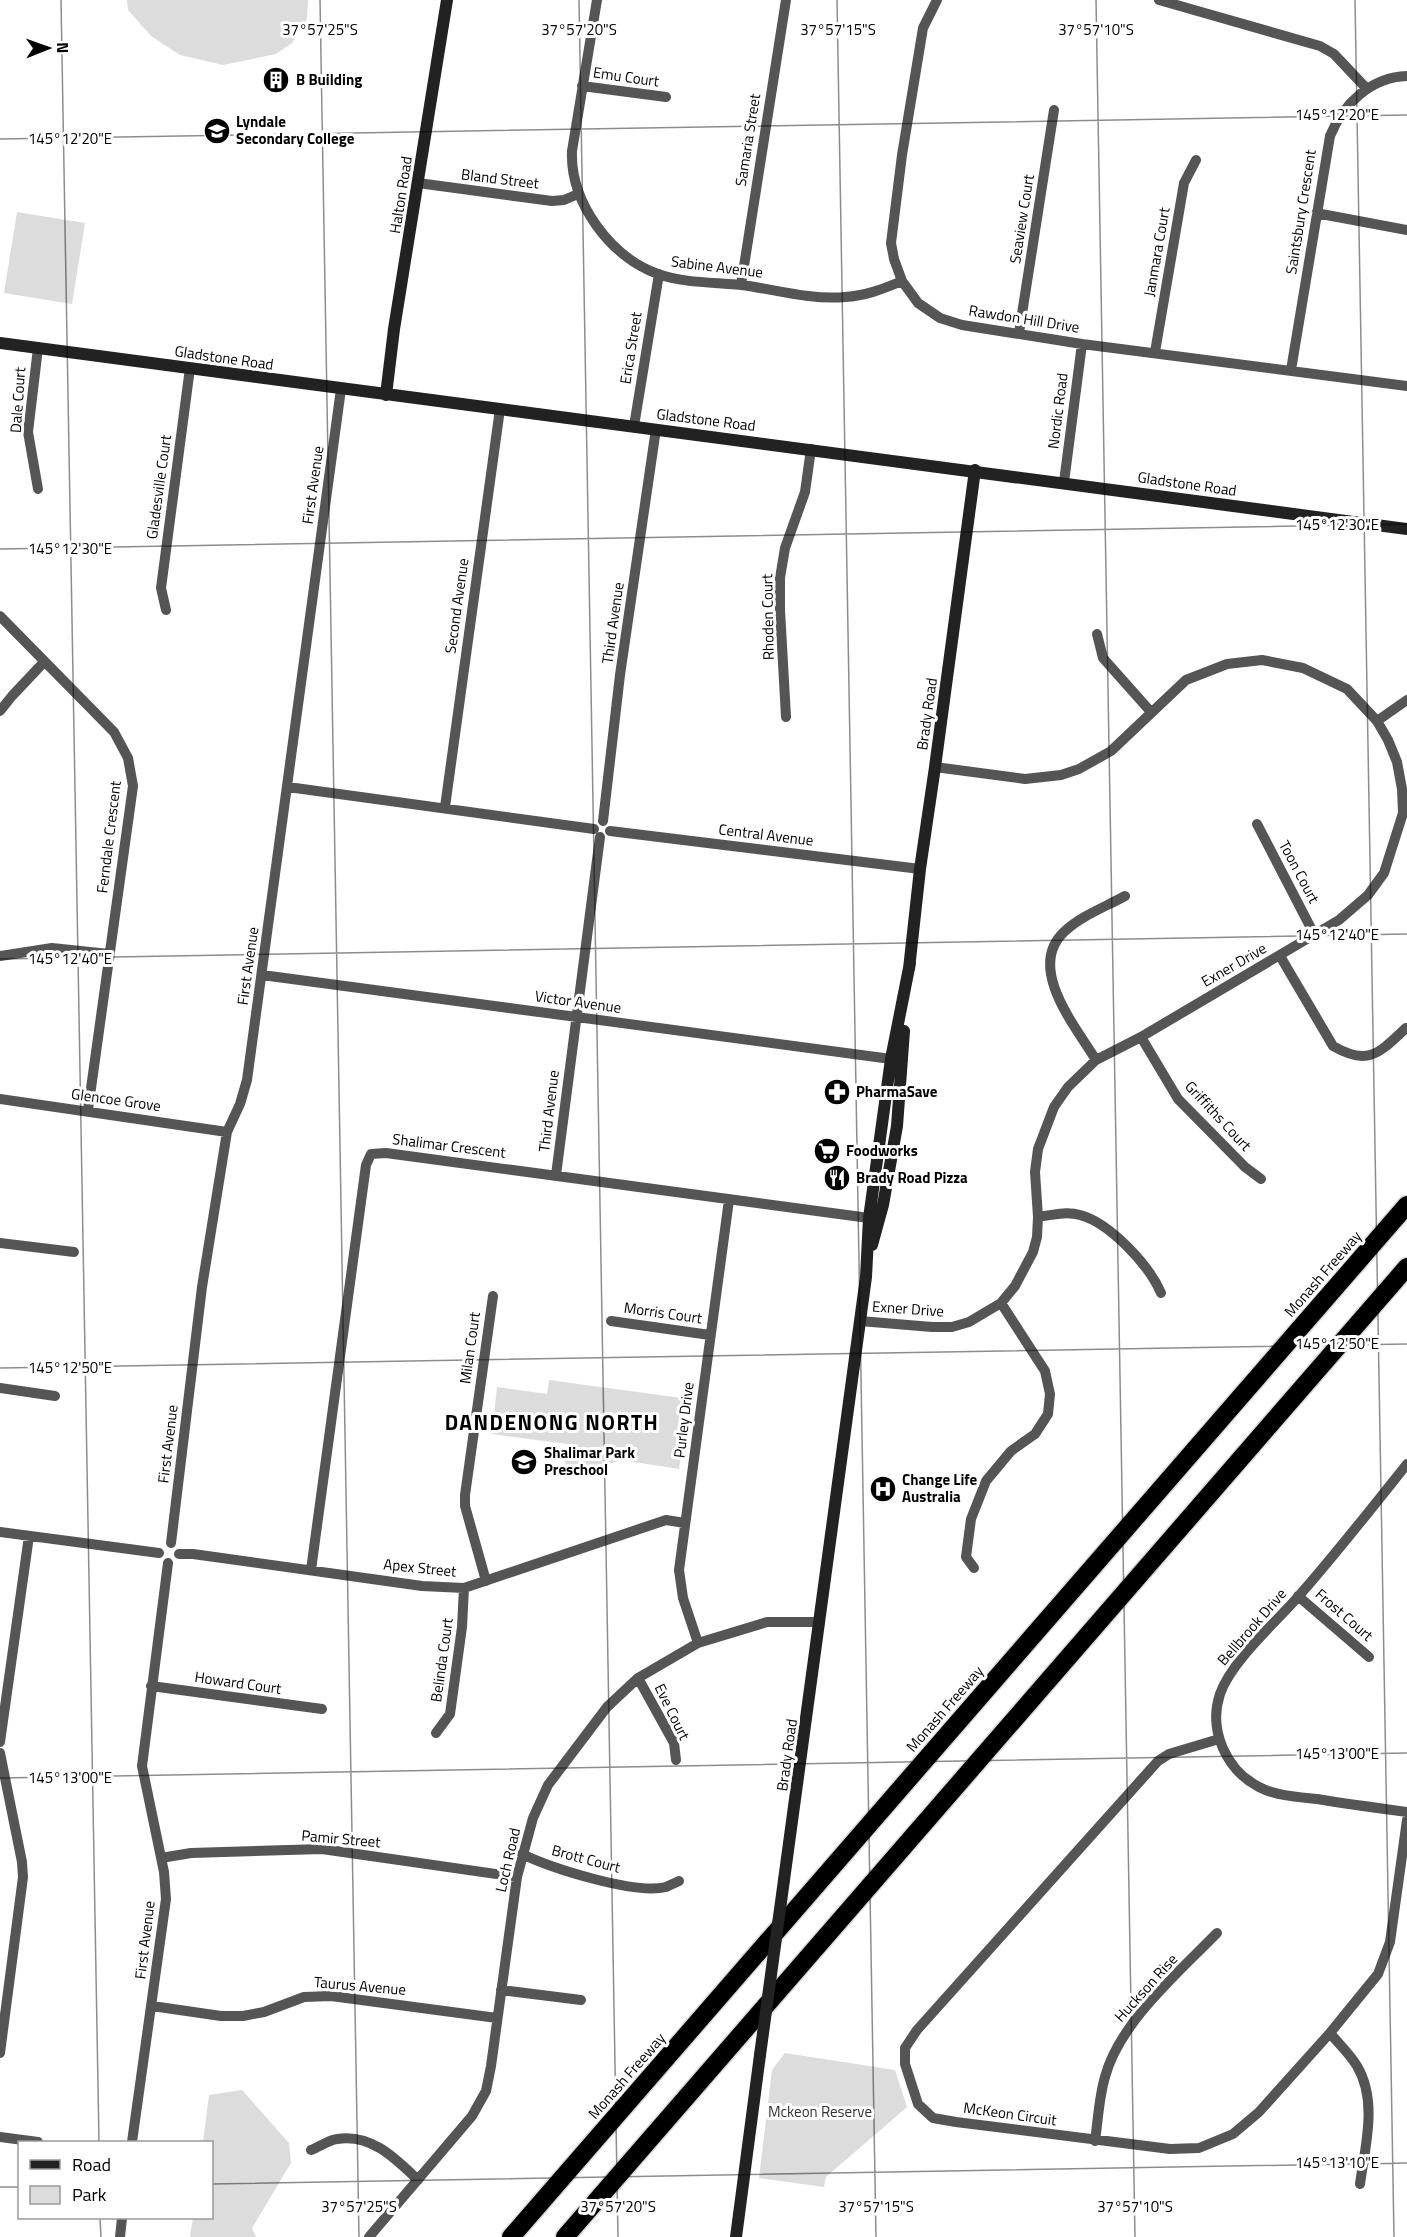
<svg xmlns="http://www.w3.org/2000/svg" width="1407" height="2237" font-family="'Titillium Web',sans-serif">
<rect width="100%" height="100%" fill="#fff"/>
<path fill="#dcdcdc" d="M127,0H308L307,19L292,43L276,54L223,65L180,55L151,36L128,10Z
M17,212L85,223L72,304L4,293Z
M549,1380L689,1399L679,1469L621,1460L564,1479L567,1444L492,1434L497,1387L547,1394Z
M785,2053L895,2070L907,2107L826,2177L824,2187L759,2178L772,2070Z
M242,2090L289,2143L291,2163L252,2228L256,2237H190L193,2218H212V2142H203L209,2095Z"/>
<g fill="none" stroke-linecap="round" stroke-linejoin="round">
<defs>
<path id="motorway" d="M511,2237L1407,1205
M565,2237L1407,1267"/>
</defs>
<use href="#motorway" stroke="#dbdbdb" stroke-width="21"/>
<path stroke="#555" stroke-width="10" d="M597,0L572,151C570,202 610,257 658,274C686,284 720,282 749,286C780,291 814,300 845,297C865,296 883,289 902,281
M937,0L923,28L902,155L891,243L894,259L902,281L918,303L940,318L962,325L1082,344L1407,386
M1159,0L1320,46L1334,54L1367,89
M582,86L666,97
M418,183L552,201L564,200L578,194
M1316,213L1407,230
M741,285L786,0
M1019,333L1054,110
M1155,352L1184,183L1196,160
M1291,370L1330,136C1343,104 1371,77 1407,76
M634,426L659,274
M1064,482L1082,344
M38,489L28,432L38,348
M166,610L161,588L190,368
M0,616L114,732L128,758L133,786L88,1110
M1097,634L1103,658L1151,712
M0,711L12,696L44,662
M786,717L780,610V578L785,548L805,492L811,449
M1377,721L1407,700
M288,787L594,829
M445,807L500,409
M603,821L620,675L656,429
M1257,824L1314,934
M610,831L920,869
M0,956L52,948L109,954
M1280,956L1333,1046C1369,1067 1380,1052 1406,1028
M262,975L891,1059
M1141,1037L1178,1099L1245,1167L1261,1179
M1096,1060C1076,1027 1025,967 1065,931C1081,916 1105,907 1125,896
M0,1099L227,1132
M556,1175L600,837
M1038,1217C1052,1215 1066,1211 1080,1215C1110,1223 1149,1265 1161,1293
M0,1243L74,1252
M611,1321L710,1335
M860,1321L932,1327H952L969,1322L1001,1303L1015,1286L1033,1252L1037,1237L1038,1217L1035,1172L1038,1149L1054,1107L1068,1087L1096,1060L1141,1037L1339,920L1368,895L1384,873L1403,813L1402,789L1397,762L1388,740L1377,721L1347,689L1303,668L1262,660L1227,664L1186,680L1111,751L1079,769L1061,775L1025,779L935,767
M0,1388L55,1396
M1407,1464C1371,1509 1335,1555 1297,1598C1274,1624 1231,1662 1220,1694C1208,1730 1226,1770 1259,1787C1276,1796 1298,1797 1317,1799C1347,1804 1377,1808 1407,1812
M0,1532L159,1553
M171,1543L202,1287L227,1132L240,1104L247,1080L341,389
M179,1554H193L422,1586L464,1588L666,1520L685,1523
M974,1568L966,1557L971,1519L986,1481L1011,1451L1035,1434L1048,1414L1050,1394L1045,1371L1001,1303
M311,1570L366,1165L371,1154L386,1153L869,1218
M486,1581L465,1506V1495L493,1296
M1298,1596L1369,1657
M698,1643L683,1598L679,1570L729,1200
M638,1678L674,1743L676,1760
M151,1686L322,1709
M436,1733L450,1714L462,1627L464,1588
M1219,1739L1169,1754L1158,1761L917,2030L905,2048V2064L918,2104L933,2118L956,2122L1170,2149L1199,2148L1233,2134L1259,2112L1330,2033L1378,1974L1390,1942L1407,1820
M0,1742L29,1536
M0,1753L22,1862L23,1877L0,2053
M522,1854C551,1868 635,1895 666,1887C670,1885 675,1883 679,1881
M161,1858L191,1853L322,1849L517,1877
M501,1990L581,2000
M152,2006L221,2016H243L264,2012L304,1997L331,1996L497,2018
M1330,2033C1339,2044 1350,2054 1357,2066C1378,2101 1365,2147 1360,2184
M0,2137L38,2142
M1095,2141C1098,2120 1099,2097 1105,2077C1119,2023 1179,1972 1217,1933
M132,2142L166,1899L164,1872L142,1766L168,1563
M311,2150C319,2147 329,2140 337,2139C371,2133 396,2159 418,2180
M120,2237L122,2218
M369,2237L472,2116L486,2091L491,2066L517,1877L533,1818L548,1785L607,1707L638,1678L698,1643L767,1622H820"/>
<path stroke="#222" stroke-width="12" d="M0,343L1407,529
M386,395L394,329L447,0
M909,969L920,869L935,767L975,470
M872,1245L883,1205L897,1126L904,1031
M784,1880L860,1321L866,1277L869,1218L891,1059L910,963
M736,2237L760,2055"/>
<use href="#motorway" stroke="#000" stroke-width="18"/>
<path stroke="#222" stroke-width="12" d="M760,2055L784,1880"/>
</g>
<path fill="none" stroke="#000" stroke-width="1.5" stroke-opacity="0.45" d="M61,0L99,2142M320,0L359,2237M579,0L618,2237M837,0L876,2237M1096,0L1135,2237M1355,0L1394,2237M0,139L1407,115M0,549L1407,524M0,959L1407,934M0,1368L1407,1344M0,1778L1407,1753M212,2184L1407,2163M0,2187H20M100,2218L101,2237"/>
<defs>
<symbol id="building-disc" viewBox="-11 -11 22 22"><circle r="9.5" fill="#000" stroke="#fff"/><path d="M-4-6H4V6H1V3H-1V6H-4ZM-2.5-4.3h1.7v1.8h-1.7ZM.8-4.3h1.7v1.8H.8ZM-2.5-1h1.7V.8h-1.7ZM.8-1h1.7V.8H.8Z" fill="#fff"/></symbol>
<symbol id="school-disc" viewBox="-11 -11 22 22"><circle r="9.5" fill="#000" stroke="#fff"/><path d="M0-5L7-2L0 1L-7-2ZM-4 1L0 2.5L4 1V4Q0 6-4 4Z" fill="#fff"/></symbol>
<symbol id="pharmacy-disc" viewBox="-11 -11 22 22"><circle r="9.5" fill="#000" stroke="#fff"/><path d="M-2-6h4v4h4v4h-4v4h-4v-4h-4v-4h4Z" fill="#fff"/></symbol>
<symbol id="supermarket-disc" viewBox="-11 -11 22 22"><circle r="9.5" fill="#000" stroke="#fff"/><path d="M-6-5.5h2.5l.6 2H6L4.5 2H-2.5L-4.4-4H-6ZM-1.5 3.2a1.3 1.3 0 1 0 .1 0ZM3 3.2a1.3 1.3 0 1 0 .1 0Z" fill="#fff"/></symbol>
<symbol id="restaurant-disc" viewBox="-11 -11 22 22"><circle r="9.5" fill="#000" stroke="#fff"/><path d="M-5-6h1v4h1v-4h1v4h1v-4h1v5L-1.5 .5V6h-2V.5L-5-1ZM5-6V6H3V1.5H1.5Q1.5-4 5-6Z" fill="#fff"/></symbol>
<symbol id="hospital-disc" viewBox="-11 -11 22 22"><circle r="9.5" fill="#000" stroke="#fff"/><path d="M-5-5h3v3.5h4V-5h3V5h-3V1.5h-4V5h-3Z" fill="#fff"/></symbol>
</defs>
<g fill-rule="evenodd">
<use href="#building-disc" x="261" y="65" width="30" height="30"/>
<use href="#school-disc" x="202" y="116" width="30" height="30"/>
<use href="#pharmacy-disc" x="822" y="1077" width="30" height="30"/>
<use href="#supermarket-disc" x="812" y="1136" width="30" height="30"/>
<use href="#restaurant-disc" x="822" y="1163" width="30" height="30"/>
<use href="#school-disc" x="509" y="1447" width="30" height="30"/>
<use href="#hospital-disc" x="868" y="1474" width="30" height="30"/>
</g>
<g text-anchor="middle" stroke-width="6" stroke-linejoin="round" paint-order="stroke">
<g font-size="15" fill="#000" stroke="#fff">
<text transform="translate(626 77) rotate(8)" y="5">Emu Court</text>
<text transform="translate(748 140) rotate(-81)" y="5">Samaria Street</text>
<text transform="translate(500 179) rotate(7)" y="5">Bland Street</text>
<text transform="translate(401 195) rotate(-81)" y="5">Halton Road</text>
<text transform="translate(1301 212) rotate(-81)" y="5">Saintsbury Crescent</text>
<text transform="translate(1022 219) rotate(-81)" y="5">Seaview Court</text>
<text transform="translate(1157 252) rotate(-80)" y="5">Janmara Court</text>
<text transform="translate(717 267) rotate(7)" y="5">Sabine Avenue</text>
<text transform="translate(1024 319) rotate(9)" y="5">Rawdon Hill Drive</text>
<text transform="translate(631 348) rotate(-81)" y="5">Erica Street</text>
<text transform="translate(224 358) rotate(8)" y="5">Gladstone Road</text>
<text transform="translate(18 400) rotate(-86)" y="5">Dale Court</text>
<text transform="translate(1058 411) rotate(-83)" y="5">Nordic Road</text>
<text transform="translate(706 420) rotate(7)" y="5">Gladstone Road</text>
<text transform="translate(1187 484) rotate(8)" y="5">Gladstone Road</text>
<text transform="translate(313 485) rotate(-82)" y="5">First Avenue</text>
<text transform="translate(159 487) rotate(-82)" y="5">Gladesville Court</text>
<text transform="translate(457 606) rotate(-82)" y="5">Second Avenue</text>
<text transform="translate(768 617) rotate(-91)" y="5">Rhoden Court</text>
<text transform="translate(613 623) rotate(-82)" y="5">Third Avenue</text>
<text transform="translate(927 714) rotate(-82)" y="5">Brady Road</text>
<text transform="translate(766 835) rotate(7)" y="5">Central Avenue</text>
<text transform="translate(109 837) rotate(-83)" y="5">Ferndale Crescent</text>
<text transform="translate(1299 872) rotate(62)" y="5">Toon Court</text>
<text transform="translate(1234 965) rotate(-30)" y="5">Exner Drive</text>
<text transform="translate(248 966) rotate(-82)" y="5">First Avenue</text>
<text transform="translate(578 1002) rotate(8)" y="5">Victor Avenue</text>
<text transform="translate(116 1100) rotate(8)" y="5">Glencoe Grove</text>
<text transform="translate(549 1111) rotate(-83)" y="5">Third Avenue</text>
<text transform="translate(1218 1116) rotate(47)" y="5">Griffiths Court</text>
<text transform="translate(449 1146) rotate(7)" y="5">Shalimar Crescent</text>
<text transform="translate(1323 1274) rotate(-49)" y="5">Monash Freeway</text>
<text transform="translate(908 1309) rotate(4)" y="5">Exner Drive</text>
<text transform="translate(663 1313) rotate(8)" y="5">Morris Court</text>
<text transform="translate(470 1348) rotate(-82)" y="5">Milan Court</text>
<text transform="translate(684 1420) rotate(-83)" y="5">Purley Drive</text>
<text transform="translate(168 1444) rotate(-83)" y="5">First Avenue</text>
<text transform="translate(420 1568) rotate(6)" y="5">Apex Street</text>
<text transform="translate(1344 1615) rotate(41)" y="5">Frost Court</text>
<text transform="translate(1252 1627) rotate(-49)" y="5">Bellbrook Drive</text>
<text transform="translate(442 1660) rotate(-82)" y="5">Belinda Court</text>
<text transform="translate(238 1683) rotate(8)" y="5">Howard Court</text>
<text transform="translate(945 1709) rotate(-49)" y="5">Monash Freeway</text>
<text transform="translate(672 1712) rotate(64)" y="5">Eve Court</text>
<text transform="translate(787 1755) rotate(-82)" y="5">Brady Road</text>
<text transform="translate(341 1839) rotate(5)" y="5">Pamir Street</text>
<text transform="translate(586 1859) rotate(15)" y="5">Brott Court</text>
<text transform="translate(508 1860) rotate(-77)" y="5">Loch Road</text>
<text transform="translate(145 1940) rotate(-83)" y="5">First Avenue</text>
<text transform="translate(360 1986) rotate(5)" y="5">Taurus Avenue</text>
<text transform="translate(1146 1988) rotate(-48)" y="5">Huckson Rise</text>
<text transform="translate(627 2076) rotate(-49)" y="5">Monash Freeway</text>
<text transform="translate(1010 2114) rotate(8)" y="5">McKeon Circuit</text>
</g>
<g font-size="15" font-weight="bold" fill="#000" stroke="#fff" text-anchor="start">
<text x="296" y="85">B Building</text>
<text x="236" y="127">Lyndale<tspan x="236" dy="17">Secondary College</tspan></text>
<text x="856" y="1097">PharmaSave</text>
<text x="846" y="1156">Foodworks</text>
<text x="856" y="1183">Brady Road Pizza</text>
<text x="544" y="1458">Shalimar Park<tspan x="544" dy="17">Preschool</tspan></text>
<text x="902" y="1485">Change Life<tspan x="902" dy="17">Australia</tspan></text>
</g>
<g font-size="15" fill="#333" stroke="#fff">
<text x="820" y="2117">Mckeon Reserve</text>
</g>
<g font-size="21" font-weight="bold" letter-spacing="1.5" fill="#000" stroke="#fff">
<text x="552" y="1430">DANDENONG NORTH</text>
</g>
</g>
<g font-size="15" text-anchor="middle" fill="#000" stroke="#fff" stroke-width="6" stroke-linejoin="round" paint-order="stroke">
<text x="320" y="35">37°57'25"S</text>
<text x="579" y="35">37°57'20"S</text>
<text x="838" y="35">37°57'15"S</text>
<text x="1096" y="35">37°57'10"S</text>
<text x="1337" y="120">145°12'20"E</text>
<text x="70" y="144">145°12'20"E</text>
<text x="1337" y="530">145°12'30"E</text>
<text x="70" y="554">145°12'30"E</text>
<text x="1337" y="940">145°12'40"E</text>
<text x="70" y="964">145°12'40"E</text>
<text x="1337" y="1349">145°12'50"E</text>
<text x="70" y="1373">145°12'50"E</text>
<text x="1337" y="1759">145°13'00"E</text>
<text x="70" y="1783">145°13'00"E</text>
<text x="1337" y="2168">145°13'10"E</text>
<text x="359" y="2212">37°57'25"S</text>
<text x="618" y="2212">37°57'20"S</text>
<text x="876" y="2212">37°57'15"S</text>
<text x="1135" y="2212">37°57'10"S</text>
</g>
<rect x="18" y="2141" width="195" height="78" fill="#ffffff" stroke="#999999" stroke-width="1.5"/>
<rect x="30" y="2160" width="30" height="9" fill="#222222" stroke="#999999" stroke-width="1.5"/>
<text x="72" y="2171" font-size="18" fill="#000000">Road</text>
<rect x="30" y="2186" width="30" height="18" fill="#dcdcdc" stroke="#999999" stroke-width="1.5"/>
<text x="72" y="2201" font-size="18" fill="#000000">Park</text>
<g transform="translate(48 48) rotate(89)" stroke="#ffffff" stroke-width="4.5" paint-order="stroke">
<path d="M0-4.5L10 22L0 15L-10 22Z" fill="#000000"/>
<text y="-9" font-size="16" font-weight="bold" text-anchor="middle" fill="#000000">N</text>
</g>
</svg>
